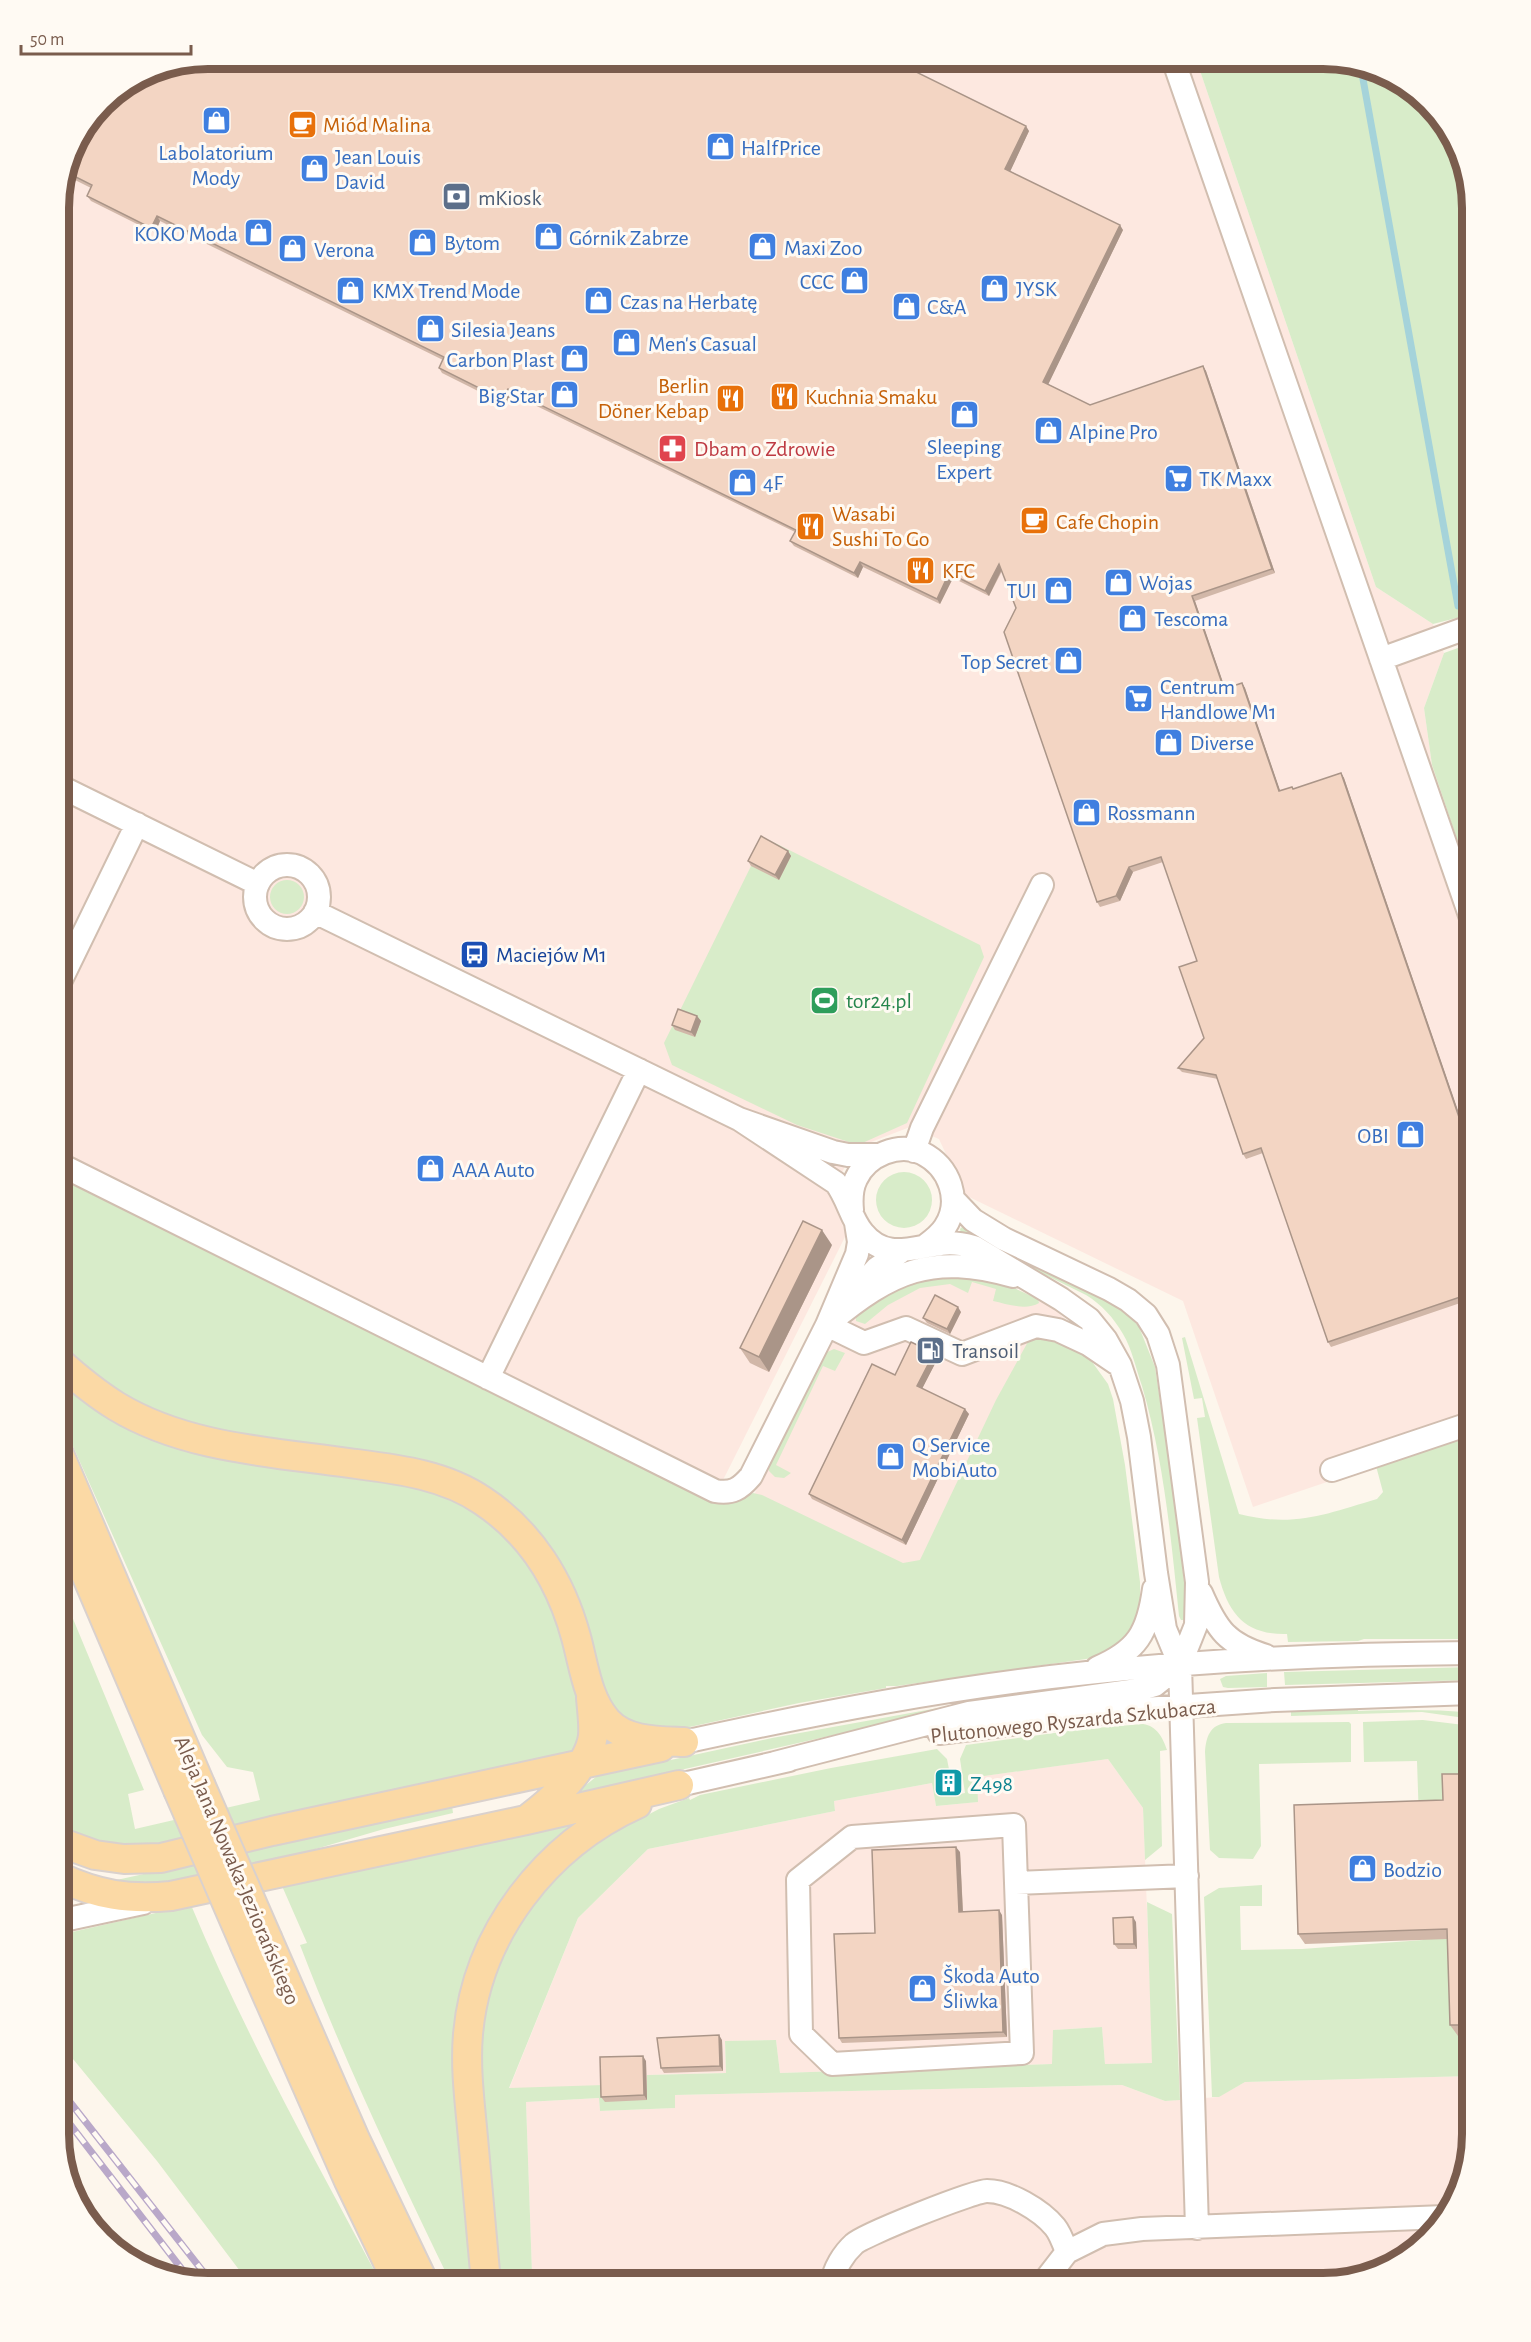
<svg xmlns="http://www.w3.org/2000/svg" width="1531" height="2342" font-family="'Alegreya Sans',sans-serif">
<rect width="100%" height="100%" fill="#fdf6ec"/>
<path fill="#fde8e0" d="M208,59H1196L1376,587L1433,624L1444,653L1424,708L1432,765L1472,884V1433L1253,1507L1183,1301L965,1195L939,1139L910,1127L853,1149L832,1194L846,1235L713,1500L59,1178V199L74,142L151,70Z
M918,1277L1003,1283L1038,1299L1054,1309L1071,1324L930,1579L751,1501L821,1359L844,1323Z
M1108,1759L1143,1808L1153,2063L1105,2064L1102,2027L1053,2030V2064L780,2073L776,2040L725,2041L726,2073L647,2075V2100L605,2102L604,2086L509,2089L578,1918L648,1849L835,1811L834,1801L932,1783L936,1806L977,1802L976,1777Z
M1472,2076V2134L1452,2209L1397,2264L1323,2283H535L532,2273L526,2102L599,2098L600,2111L675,2108L674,2095L1122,2085L1165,2101L1218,2097L1245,2082Z"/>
<path fill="#d8ecc9" d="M1196,59H1332L1398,79L1453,134L1472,208V614L1433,624L1376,587Z
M1472,643V884L1432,765L1424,708L1444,653Z
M769,840L980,945L984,957L907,1123L858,1145L797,1125L672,1065L664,1043L751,866L764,841Z
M270 897a17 17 0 1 1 34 0a17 17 0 1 1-34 0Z
M876 1200a28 28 0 1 1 56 0a28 28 0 1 1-56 0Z
M59,1178L713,1500L733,1501L753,1493L762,1495L903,1563L920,1560L996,1400L1030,1338L1054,1334L1090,1359L1108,1384L1113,1399L1125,1465L1140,1582V1599L1138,1614L1131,1630L1122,1641L1093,1658L897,1686H886V1688L799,1703L685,1728L649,1729L614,1713L514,1509L188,1425L146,1408L97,1380L59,1348Z
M963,1226L1088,1286L1125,1310L1139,1327L1155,1367L1174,1494L1187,1607L1184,1620H1181L1179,1616C1171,1538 1164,1461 1142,1386C1136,1369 1132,1349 1123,1334C1113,1317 1102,1305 1086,1295L961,1233L960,1229Z
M935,1274L1003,1283L1038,1299L1039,1303C1026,1311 1007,1304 993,1301L996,1289L972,1282L968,1293L950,1284L920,1288L888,1305L865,1324L856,1321V1313L876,1295Z
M1185,1337L1239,1514C1294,1528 1326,1514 1377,1499L1383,1492L1376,1466L1472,1433V1639H1364L1358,1641L1288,1642L1287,1634C1246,1635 1229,1615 1219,1577L1197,1418L1205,1417L1202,1398L1194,1399L1182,1338Z
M834,1349L845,1353L835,1371L823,1366L776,1465L791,1473L784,1478L775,1477L769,1471V1464L821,1359L825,1353Z
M59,1379L92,1407L448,1493L511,1539L557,1609L581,1708L578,1754L167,1844L110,1847L59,1828V1585L144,1790L128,1794L135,1829L260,1800L253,1772L227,1767L202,1735L59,1415Z
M1472,1667V1680L1285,1685L1284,1672Z
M1267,1673V1687L1228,1688L1223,1687L1220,1679L1226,1676Z
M938,1708L939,1711L575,1794L597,1776L772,1738Z
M1358,1709V1711C1397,1710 1433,1709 1472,1713V1719L1422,1712L1291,1716V1712Z
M1423,1720L1472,1726V2076L1245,2082L1219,2097H1212L1204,1897L1219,1888L1262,1885V1906H1240L1241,1950L1302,1949L1423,1940L1417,1761L1364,1762L1363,1722Z
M1349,1722L1351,1724V1762L1259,1764L1261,1846L1253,1859L1219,1858L1210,1850L1205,1752C1206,1737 1210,1725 1226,1723Z
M1143,1724C1157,1726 1163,1738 1167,1750L1160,1751L1162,1846L1145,1860L1143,1808L1108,1759L977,1777L978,1802L936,1806L932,1783L834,1801L835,1811L648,1849L578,1918L509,2088L604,2085L647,2100V2075L726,2073L725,2041L776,2040L780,2073L1052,2064L1053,2030L1102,2027L1105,2064L1152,2063L1147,1902L1172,1914L1180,2100L1165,2101L1122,2085L675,2095V2108L600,2111L599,2098L526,2102L532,2273L535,2283H496L480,2094L482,2014L492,1976L522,1913L581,1850L659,1809L689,1798L690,1800L700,1795L831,1768L937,1749L947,1759L954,1795L965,1793L960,1759L966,1745L1083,1729Z
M452,1806L453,1813L384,1829L302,1853L177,1883H103Z
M585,1819L482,1943L476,2283H451C397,2172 344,2060 300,1945L307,1943L282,1886Z
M191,1905C245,2035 315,2159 381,2283H249L157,2161L59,2042V1935Z"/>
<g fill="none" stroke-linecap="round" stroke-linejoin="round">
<path stroke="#a5d3da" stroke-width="7" d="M1361,68L1458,606
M1467,657L1472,689"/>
<defs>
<path id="minor" d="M1173,59L1472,921
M1381,659L1472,626
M59,786L258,884
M255 897a32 32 0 1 1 64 0a32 32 0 1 1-64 0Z
M315,912L739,1119L833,1152L848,1155H879
M59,984L137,824
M739,1119L836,1183C848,1199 851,1219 863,1233C886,1261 912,1247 941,1244C952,1242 963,1244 974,1247L1061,1299L1089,1319L1106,1340L1120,1365L1132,1401L1139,1437L1156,1573L1165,1629L1180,1665L1197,2228
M914,1151L922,1128L1042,885
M59,1164L715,1491C732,1494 740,1489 751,1476L827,1325L857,1254L859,1242L856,1223
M852,1210C851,1199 851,1189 856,1179C867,1155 899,1142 922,1153C950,1167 962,1201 945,1227C940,1235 933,1240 925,1246
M855,1292L877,1268L902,1251
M829,1323C892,1271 931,1253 1013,1276
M827,1325L864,1343L906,1328L962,1354L1036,1326L1058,1330L1088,1344L1116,1363
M488,1378L639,1070
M1332,1470L1472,1423
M1201,1593C1217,1630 1227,1644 1266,1656
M1097,1668C1137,1651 1148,1633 1154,1589
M939,1733L1115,1711L1275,1700L1472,1693
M684,1742C817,1713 951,1687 1087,1673C1215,1659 1344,1654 1472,1653
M775,1763L969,1713L1138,1690L1155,1685L1180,1665L1196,1625L1197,1582L1168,1365L1158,1334L1146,1315L1128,1300L1109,1289L1004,1239L973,1220L953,1199
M679,1785L789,1760
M1016,1883L1022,2053L832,2064L801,2034L798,1880L852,1837L1014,1825L1016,1883L1187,1876
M59,1921L143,1903
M832,2283C834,2269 843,2254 854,2244C863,2235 974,2191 987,2191C1009,2191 1041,2210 1055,2227C1060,2233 1064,2244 1067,2252
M1043,2283L1067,2252L1103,2234L1142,2229L1444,2217"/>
<path id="major" d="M59,1362C77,1378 95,1393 116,1406C185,1448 271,1452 349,1463C395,1469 444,1474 483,1501C531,1533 561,1582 576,1637C584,1666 587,1698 607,1721C626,1742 658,1741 684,1742
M59,1454L200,1784
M59,1511L178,1790
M530,1817C553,1800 589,1766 593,1736C594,1724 592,1710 591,1698
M59,1842L95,1855L124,1859L161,1858L272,1831L661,1747
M59,1877C98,1895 128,1900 171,1896L526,1820L679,1785
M268,1940L355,2139L424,2283
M245,1945L349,2181L398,2283
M486,2283C482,2235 477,2187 473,2138C470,2104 465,2069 468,2034C477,1933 546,1845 637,1804"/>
</defs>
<use href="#minor" stroke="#d1beb0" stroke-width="26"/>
<use href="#major" stroke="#dad1cd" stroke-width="32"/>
<use href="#minor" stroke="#fff" stroke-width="22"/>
<use href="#major" stroke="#fbd9a5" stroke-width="28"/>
<defs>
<path id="rail" d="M59,2088L212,2283
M59,2110L191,2281"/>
</defs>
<use href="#rail" stroke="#b9a8c9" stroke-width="7"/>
<use href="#rail" stroke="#fffaf3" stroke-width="4.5" stroke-dasharray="14" stroke-linecap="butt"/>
<defs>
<path id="major-bridge" d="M200,1784L268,1940
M178,1790L245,1945"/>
</defs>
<use href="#major-bridge" stroke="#dad1cd" stroke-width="32" stroke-linecap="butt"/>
<use href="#major-bridge" stroke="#fbd9a5" stroke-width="28"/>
</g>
<path fill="#d1b7a8" d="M208,58L923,59L916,72L1029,131L1010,171L1123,230L1048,384L1090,405L1203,366L1206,371L1275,573L1195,601L1225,689L1242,683L1245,688L1280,791L1292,787L1293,789L1341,773L1344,778L1461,1120L1472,1116V1299L1331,1347L1328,1342L1263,1153L1246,1159L1243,1154L1218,1079L1182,1072L1178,1068L1204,1038L1197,961L1163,862L1133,872L1120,901L1100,907L1097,902L1016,608L1002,571L989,596L953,578L940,604L863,567L858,578L794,546L790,541L795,532L512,394L506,405L442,373L439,368L443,360L160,221L155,233L91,201L87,196L91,188L65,175L74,142Z
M788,851L791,856L779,880L751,866L748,861Z
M697,1016L701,1021L695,1037L675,1030L672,1025Z
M832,1245L769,1372L750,1363L740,1348Z
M961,1312L950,1334L927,1323L923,1318Z
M934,1353L938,1358L922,1388L969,1414L906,1545L812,1499L809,1494L895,1375Z
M1472,1774V2035L1458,2036L1450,2025L1448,1939L1305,1944L1298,1934Z
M960,1852L963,1911L1002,1915L1007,2037L842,2043L839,2038Z
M1136,1922L1137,1949H1118L1114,1944Z
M722,2040L723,2071L664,2073L661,2068Z
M646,2061L647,2100L605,2102L601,2097Z"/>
<path fill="#aa9588" d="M917,59H923L915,75L912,70Z
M1026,126L1029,131L1009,174L1005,169Z
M157,216L160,221L155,233L151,228Z
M1120,225L1123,230L1047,387L1043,382Z
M1203,366L1206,371L1275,573L1272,569Z
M508,389L512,394L506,405L503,400Z
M860,562L863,567L858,578L854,573Z
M999,564L1002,569L989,596L985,591Z
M949,573L953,578L940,604L937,599Z
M1192,596L1195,601L1227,694L1224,689Z
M1242,683L1245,688L1282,796L1279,791Z
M1341,773L1344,778L1463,1125L1460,1120Z
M788,851L791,856L779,880L775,875Z
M1129,867L1133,872L1120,901L1116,896Z
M697,1016L701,1021L695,1037L691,1032Z
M822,1230L832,1245L769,1372L759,1357Z
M958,1307L961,1312L950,1334L947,1329Z
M934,1353L938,1358L921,1391L917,1386Z
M965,1409L969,1414L906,1545L902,1540Z
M956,1847L960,1852L963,1916L959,1912Z
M999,1910L1002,1915L1007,2037L1003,2032Z
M1133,1917L1136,1922L1137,1949L1134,1944Z
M719,2035L722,2040L723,2071L720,2066Z
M643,2056L646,2061L647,2100L644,2095Z"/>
<path fill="#f3d5c3" stroke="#aa9588" stroke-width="1.5" d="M208,58L917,59L912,70L1026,126L1005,169L1120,225L1043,382L1090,405L1203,366L1272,569L1192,596L1224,689L1242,683L1279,791L1292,787L1293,789L1341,773L1460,1120L1472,1116V1293L1328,1342L1261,1148L1243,1154L1216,1075L1178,1068L1204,1038L1179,967L1197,961L1161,857L1129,867L1116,896L1097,902L1004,632L1016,608L999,564L985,591L949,573L937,599L860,562L854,573L790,541L796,530L508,389L503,400L439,368L444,357L157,216L151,228L87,196L92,185L66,172L74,142L103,102L151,70Z
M761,836L788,851L775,875L748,861Z
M678,1009L697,1016L691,1032L672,1025Z
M803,1221L822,1230L759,1357L740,1348Z
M935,1295L958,1307L947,1329L923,1318Z
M911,1342L934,1353L917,1386L965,1409L902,1540L809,1494L872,1364L895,1375Z
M1442,1774H1472V2025H1450L1447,1929L1298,1934L1294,1805L1443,1800Z
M956,1847L959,1912L999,1910L1003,2032L839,2038L834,1934L875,1933L872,1850Z
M1133,1917L1134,1944H1114L1113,1918Z
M719,2035L720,2066L661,2068L657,2038Z
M643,2056L644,2095L601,2097L600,2057Z"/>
<defs>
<symbol id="shop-square" viewBox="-11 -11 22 22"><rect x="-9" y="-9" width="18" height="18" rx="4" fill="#3f7fe0" stroke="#fffaf3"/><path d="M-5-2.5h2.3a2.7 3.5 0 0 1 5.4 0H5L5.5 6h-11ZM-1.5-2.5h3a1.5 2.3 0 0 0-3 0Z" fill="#fff"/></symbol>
<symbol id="cafe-square" viewBox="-11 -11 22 22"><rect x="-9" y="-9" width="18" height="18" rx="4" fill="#e8710a" stroke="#fffaf3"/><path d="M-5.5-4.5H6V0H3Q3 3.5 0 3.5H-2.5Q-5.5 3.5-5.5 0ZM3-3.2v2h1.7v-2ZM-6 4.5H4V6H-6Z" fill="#fff"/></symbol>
<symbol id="bank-square" viewBox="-11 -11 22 22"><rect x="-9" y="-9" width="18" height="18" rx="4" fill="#5c6f8a" stroke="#fffaf3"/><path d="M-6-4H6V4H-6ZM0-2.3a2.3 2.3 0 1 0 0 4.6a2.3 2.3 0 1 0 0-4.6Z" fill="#fff"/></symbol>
<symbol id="restaurant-square" viewBox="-11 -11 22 22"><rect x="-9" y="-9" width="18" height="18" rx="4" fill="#e8710a" stroke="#fffaf3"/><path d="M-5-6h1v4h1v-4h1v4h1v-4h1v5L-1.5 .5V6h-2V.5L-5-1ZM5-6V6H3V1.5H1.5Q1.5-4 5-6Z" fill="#fff"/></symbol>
<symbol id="pharmacy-square" viewBox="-11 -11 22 22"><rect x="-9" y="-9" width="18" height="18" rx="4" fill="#e0444e" stroke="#fffaf3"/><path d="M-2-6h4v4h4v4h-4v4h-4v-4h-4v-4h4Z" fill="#fff"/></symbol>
<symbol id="supermarket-square" viewBox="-11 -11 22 22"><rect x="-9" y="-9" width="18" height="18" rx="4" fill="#3f7fe0" stroke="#fffaf3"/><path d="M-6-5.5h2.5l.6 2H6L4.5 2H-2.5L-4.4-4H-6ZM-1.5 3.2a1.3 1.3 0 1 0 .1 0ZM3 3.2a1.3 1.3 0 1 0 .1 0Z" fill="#fff"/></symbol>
<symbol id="bus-square" viewBox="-11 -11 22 22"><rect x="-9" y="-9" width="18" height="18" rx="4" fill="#1a4fb4" stroke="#fffaf3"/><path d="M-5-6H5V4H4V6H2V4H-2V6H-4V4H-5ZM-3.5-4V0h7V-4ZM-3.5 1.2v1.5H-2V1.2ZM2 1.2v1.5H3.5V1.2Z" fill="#fff"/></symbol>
<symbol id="stadium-square" viewBox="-11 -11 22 22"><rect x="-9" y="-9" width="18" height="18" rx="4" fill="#2e9e5b" stroke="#fffaf3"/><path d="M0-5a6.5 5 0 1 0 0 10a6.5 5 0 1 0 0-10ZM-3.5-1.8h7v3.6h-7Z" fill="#fff"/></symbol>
<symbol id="fuel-square" viewBox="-11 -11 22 22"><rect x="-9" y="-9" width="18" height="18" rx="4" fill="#5c6f8a" stroke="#fffaf3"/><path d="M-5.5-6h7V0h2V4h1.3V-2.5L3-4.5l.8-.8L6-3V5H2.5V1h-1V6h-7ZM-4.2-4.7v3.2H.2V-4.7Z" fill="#fff"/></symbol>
<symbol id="building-square" viewBox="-11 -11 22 22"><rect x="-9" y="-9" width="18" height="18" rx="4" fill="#0f9aa8" stroke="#fffaf3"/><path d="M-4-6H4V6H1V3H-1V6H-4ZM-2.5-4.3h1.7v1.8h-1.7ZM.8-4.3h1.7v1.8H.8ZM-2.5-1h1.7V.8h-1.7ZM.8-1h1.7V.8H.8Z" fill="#fff"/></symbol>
</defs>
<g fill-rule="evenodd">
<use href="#shop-square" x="200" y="104" width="33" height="33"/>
<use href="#cafe-square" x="286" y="108" width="33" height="33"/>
<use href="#shop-square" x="704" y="130" width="33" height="33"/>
<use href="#shop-square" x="298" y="152" width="33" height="33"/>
<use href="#bank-square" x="440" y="180" width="33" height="33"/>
<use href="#shop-square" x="242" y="216" width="33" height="33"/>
<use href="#shop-square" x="532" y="220" width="33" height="33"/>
<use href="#shop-square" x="406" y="226" width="33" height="33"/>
<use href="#shop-square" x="746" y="230" width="33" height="33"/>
<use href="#shop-square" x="276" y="232" width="33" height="33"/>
<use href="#shop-square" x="838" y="264" width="33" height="33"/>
<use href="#shop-square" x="978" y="272" width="33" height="33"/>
<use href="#shop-square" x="334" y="274" width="33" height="33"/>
<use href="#shop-square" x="582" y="284" width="33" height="33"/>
<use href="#shop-square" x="890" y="290" width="33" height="33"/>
<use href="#shop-square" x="414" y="312" width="33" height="33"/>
<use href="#shop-square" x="610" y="326" width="33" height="33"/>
<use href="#shop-square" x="558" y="342" width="33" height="33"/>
<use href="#shop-square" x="548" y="378" width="33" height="33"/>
<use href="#restaurant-square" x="768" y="380" width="33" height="33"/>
<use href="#restaurant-square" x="714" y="382" width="33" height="33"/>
<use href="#shop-square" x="948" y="398" width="33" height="33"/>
<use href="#shop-square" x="1032" y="414" width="33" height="33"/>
<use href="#pharmacy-square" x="656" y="432" width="33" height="33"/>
<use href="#supermarket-square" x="1162" y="462" width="33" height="33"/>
<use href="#shop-square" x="726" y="466" width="33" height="33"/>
<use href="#cafe-square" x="1018" y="504" width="33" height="33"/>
<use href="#restaurant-square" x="794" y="510" width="33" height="33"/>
<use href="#restaurant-square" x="904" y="554" width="33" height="33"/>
<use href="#shop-square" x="1102" y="566" width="33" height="33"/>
<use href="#shop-square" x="1042" y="574" width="33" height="33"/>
<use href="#shop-square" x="1116" y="602" width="33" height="33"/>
<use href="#shop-square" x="1052" y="644" width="33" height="33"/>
<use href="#supermarket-square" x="1122" y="682" width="33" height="33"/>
<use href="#shop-square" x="1152" y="726" width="33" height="33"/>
<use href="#shop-square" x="1070" y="796" width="33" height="33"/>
<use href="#bus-square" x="458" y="938" width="33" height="33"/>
<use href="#stadium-square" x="808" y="984" width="33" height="33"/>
<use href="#shop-square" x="1394" y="1118" width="33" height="33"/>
<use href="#shop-square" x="414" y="1152" width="33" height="33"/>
<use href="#fuel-square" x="914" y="1334" width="33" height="33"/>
<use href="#shop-square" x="874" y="1440" width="33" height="33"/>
<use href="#building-square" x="932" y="1766" width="33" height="33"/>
<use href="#shop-square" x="1346" y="1852" width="33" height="33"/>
<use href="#shop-square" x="906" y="1972" width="33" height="33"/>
</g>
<g text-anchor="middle" stroke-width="6" stroke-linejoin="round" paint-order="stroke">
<g font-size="22" fill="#c56008" stroke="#fffaf3" text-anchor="start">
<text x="323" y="132">Miód Malina</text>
<text x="709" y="393" text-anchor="end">Berlin<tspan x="709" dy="25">Döner Kebap</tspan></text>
<text x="805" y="404">Kuchnia Smaku</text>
<text x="832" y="521">Wasabi<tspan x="832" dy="25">Sushi To Go</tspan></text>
<text x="1056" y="529">Cafe Chopin</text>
<text x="942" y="578">KFC</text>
</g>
<g font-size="22" fill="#366cbe" stroke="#fffaf3" text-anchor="start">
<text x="741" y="155">HalfPrice</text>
<text x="216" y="160" text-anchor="middle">Labolatorium<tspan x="216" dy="25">Mody</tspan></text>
<text x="335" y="164">Jean Louis<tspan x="335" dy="25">David</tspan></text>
<text x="238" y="241" text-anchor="end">KOKO Moda</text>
<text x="569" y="245">Górnik Zabrze</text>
<text x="444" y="250">Bytom</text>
<text x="784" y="255">Maxi Zoo</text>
<text x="314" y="257">Verona</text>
<text x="834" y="289" text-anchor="end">CCC</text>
<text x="1016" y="296">JYSK</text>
<text x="372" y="298">KMX Trend Mode</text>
<text x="620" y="309">Czas na Herbatę</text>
<text x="927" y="314">C&amp;A</text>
<text x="451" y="337">Silesia Jeans</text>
<text x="648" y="351">Men's Casual</text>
<text x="554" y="367" text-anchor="end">Carbon Plast</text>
<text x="544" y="403" text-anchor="end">Big Star</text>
<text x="1069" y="439">Alpine Pro</text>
<text x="964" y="454" text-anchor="middle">Sleeping<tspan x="964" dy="25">Expert</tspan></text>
<text x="1199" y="486">TK Maxx</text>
<text x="763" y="490">4F</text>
<text x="1139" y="590">Wojas</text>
<text x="1037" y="598" text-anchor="end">TUI</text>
<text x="1154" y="626">Tescoma</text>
<text x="1048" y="669" text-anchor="end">Top Secret</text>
<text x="1160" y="694">Centrum<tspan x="1160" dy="25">Handlowe M1</tspan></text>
<text x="1190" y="750">Diverse</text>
<text x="1107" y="820">Rossmann</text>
<text x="1389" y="1143" text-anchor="end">OBI</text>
<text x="452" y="1177">AAA Auto</text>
<text x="912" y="1452">Q Service<tspan x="912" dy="25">MobiAuto</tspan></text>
<text x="1383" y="1877">Bodzio</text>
<text x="943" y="1983">Škoda Auto<tspan x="943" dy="25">Śliwka</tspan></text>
</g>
<g font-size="22" fill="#4e5e75" stroke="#fffaf3" text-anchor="start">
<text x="478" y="205">mKiosk</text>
<text x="952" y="1358">Transoil</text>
</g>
<g font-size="22" fill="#be3a42" stroke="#fffaf3" text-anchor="start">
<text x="694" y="456">Dbam o Zdrowie</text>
</g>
<g font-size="22" fill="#164399" stroke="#fffaf3" text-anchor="start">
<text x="496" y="962">Maciejów M1</text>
</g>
<g font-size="22" fill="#27864d" stroke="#fffaf3" text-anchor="start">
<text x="846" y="1008">tor24.pl</text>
</g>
<g font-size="22" fill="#7a5c4d" stroke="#fffaf3">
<text transform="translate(1073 1720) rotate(-6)" y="8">Plutonowego Ryszarda Szkubacza</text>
<text transform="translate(238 1870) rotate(67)" y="8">Aleja Jana Nowaka-Jeziorańskiego</text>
</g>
<g font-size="22" fill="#0d838f" stroke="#fffaf3" text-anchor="start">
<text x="970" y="1791">Z498</text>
</g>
</g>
<path d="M0 0H1531V2342H0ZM208 69H1323A139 139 0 0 1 1462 208V2134A139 139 0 0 1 1323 2273H208A139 139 0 0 1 69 2134V208A139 139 0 0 1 208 69Z" fill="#fffaf3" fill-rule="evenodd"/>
<path fill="none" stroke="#7a5c4d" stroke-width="8" d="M208 69H1323A139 139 0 0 1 1462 208V2134A139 139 0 0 1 1323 2273H208A139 139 0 0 1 69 2134V208A139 139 0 0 1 208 69Z"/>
<path d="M21 45v9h170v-9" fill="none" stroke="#7a5c4d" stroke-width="3"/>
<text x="30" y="45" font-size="18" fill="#7a5c4d" stroke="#fffaf3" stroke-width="4.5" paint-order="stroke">50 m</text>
</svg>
